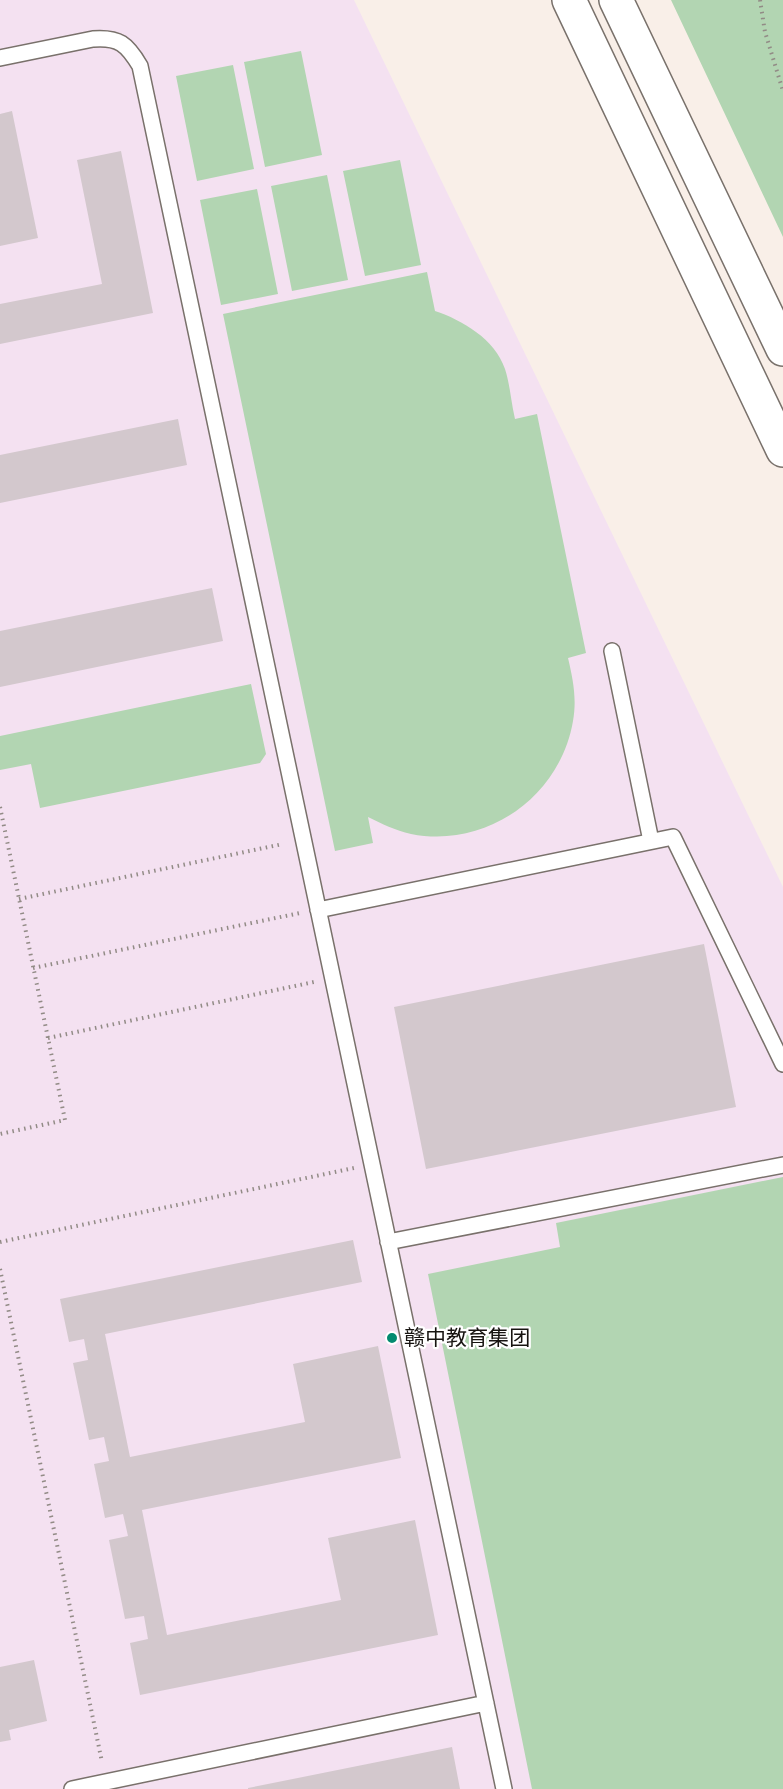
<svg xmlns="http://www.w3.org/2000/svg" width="783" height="1789" font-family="'Roboto Condensed','Noto Sans SC',sans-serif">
<rect width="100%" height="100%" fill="#f9efe8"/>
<path fill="#f4e1f1" d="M0,0H354L783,887V1789H0Z"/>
<path fill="#b2d5b2" d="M671,0H783V237Z
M301,51L322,155L265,167L244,62Z
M233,65L254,169L197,181L176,76Z
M400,160L421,265L365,276L343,171Z
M327,175L348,280L292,291L271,186Z
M257,189L278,294L221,305L200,200Z
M427,272L435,311C462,320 495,339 505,369C510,384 511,402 515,419L537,414L586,653L568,658C573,679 577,699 573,721C560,797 486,849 411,834C395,830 382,824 368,817L373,843L335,851L223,314Z
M251,684L266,754L260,763L40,808L31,764L0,770V736Z
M783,1177V1789H532L428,1274L560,1247L556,1223Z"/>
<path fill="#d3c8cd" d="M12,111L38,238L0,246V114Z
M121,151L153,313L0,344V304L102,284L77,160Z
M178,419L187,465L0,503V455Z
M212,588L223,641L0,687V631Z
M704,944L736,1107L426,1169L394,1007Z
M353,1240L362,1282L105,1334L130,1457L305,1422L293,1364L378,1346L401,1458L142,1510L167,1635L341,1600L328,1538L415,1520L438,1635L140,1695L130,1643L148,1639L144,1616L125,1619L109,1540L128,1536L123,1514L105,1518L94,1464L109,1461L104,1437L89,1440L73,1363L88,1360L84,1339L69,1342L60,1299Z
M34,1660L47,1721L9,1730L11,1740L0,1742V1667Z
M452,1747L460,1789H248V1788Z"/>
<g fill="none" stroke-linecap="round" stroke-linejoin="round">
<defs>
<path id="lane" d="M0,58L93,39C119,37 127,44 140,66L504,1789
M612,651L651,841
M318,910L673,837L783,1064
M388,1242L783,1165
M72,1789L486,1703"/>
<path id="highway" d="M569,0L783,450
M616,0L783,349"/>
</defs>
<use href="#lane" stroke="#79716b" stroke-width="18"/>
<use href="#highway" stroke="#79716b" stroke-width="36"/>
<path stroke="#928b86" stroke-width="4" stroke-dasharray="1.5 4.5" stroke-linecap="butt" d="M760,0L765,32L783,91
M0,807L65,1120L0,1134
M19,899L283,844
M33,968L300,913
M48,1038L314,982
M0,1242L354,1168
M0,1269L102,1762"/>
<use href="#lane" stroke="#fff" stroke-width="15"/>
<use href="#highway" stroke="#fff" stroke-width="33"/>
</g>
<circle fill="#038a70" stroke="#fff" stroke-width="2" cx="392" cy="1338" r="6"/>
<g text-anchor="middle" stroke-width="4.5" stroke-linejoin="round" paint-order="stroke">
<g font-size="21" fill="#171411" stroke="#fff" text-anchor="start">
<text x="404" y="1345">赣中教育集团</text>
</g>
</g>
</svg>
